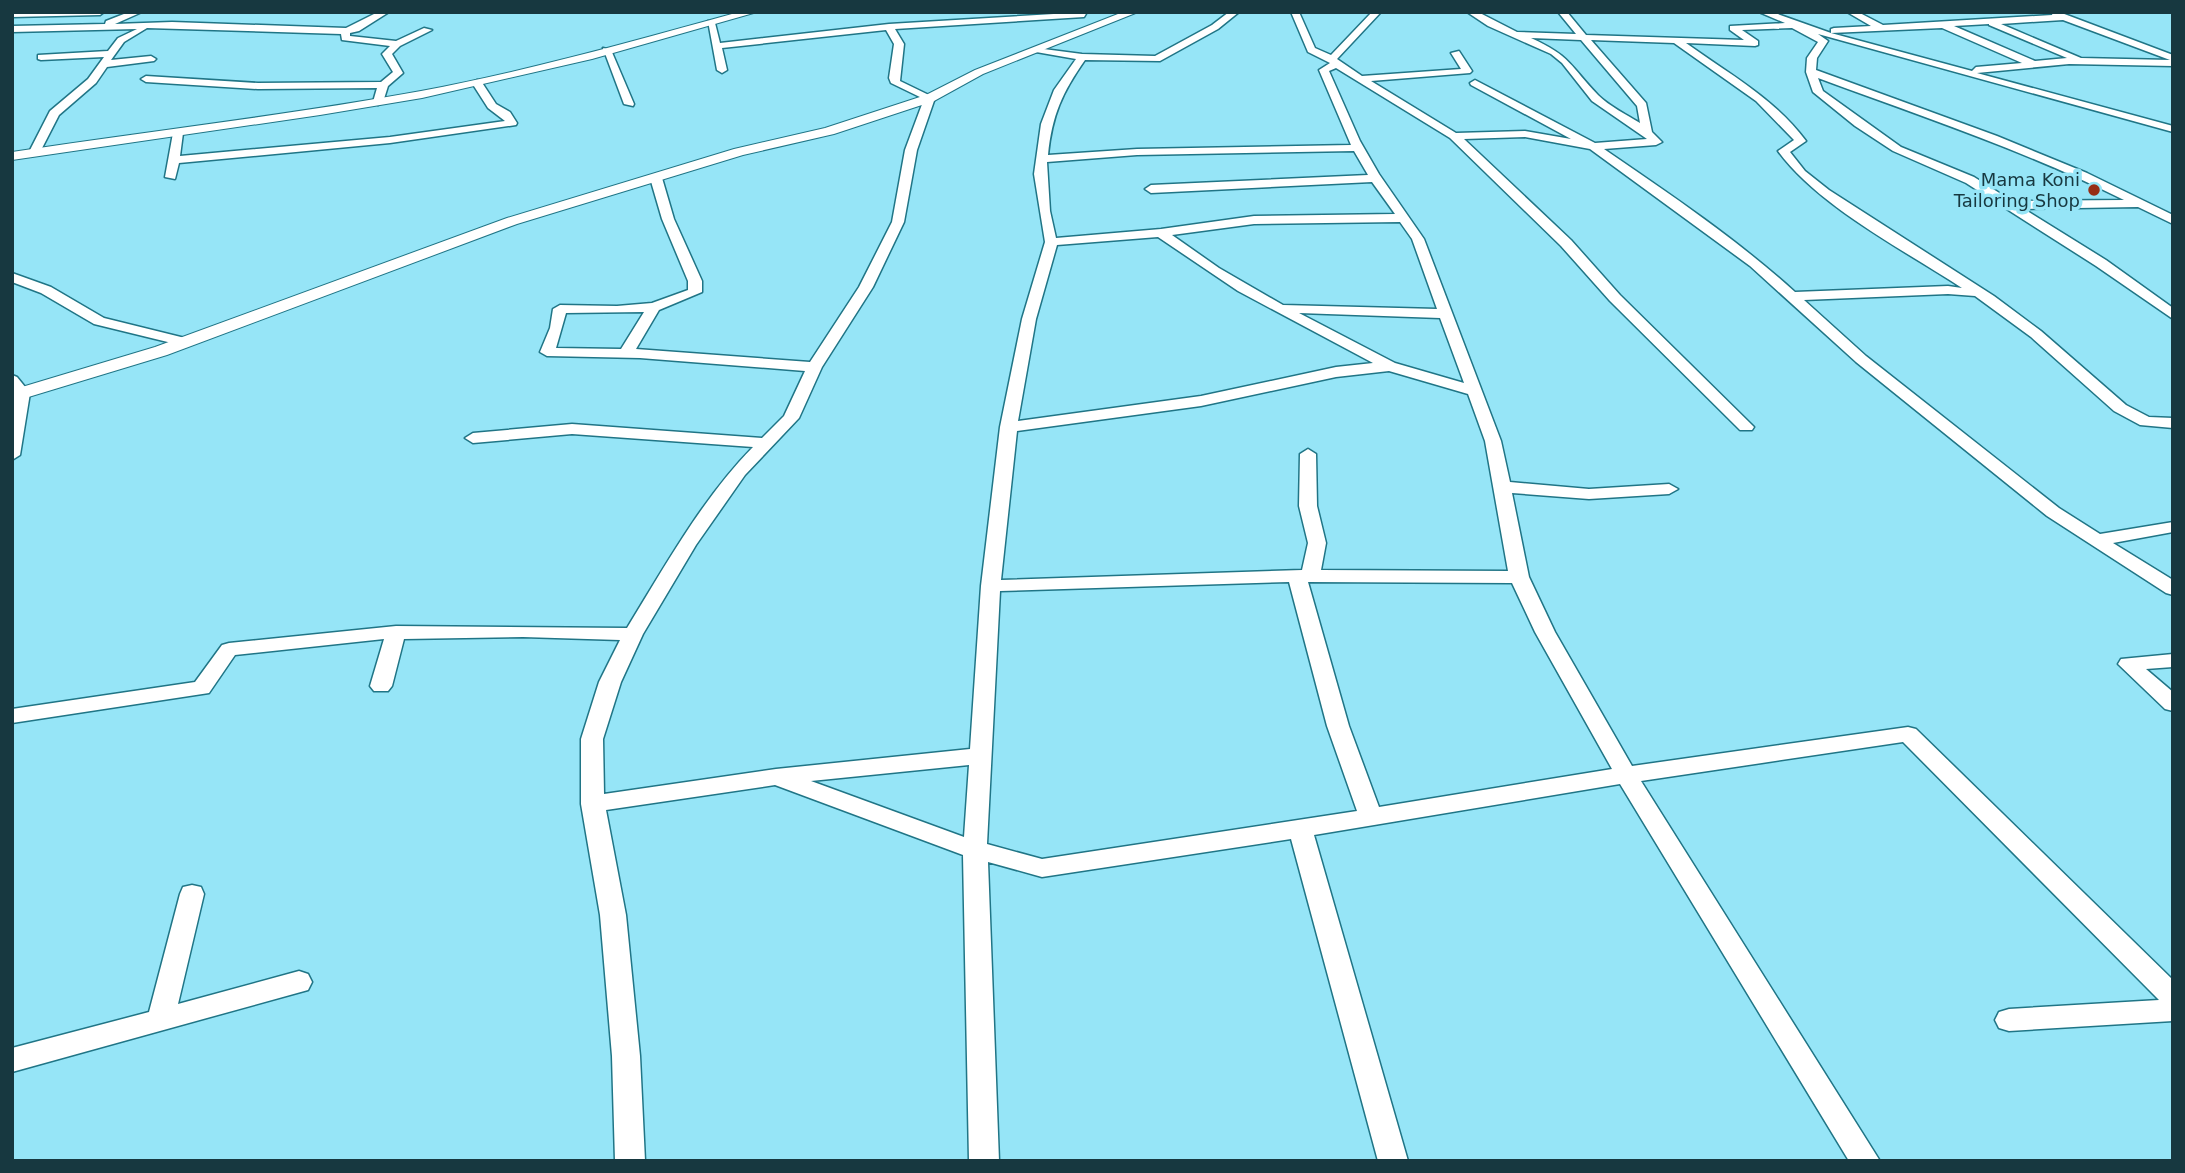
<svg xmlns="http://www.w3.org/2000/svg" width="2185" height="1173" font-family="'DejaVu Sans',sans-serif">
<rect width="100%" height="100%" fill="#96e5f7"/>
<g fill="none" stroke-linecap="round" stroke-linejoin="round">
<defs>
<path id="minor" d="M12,12H104L100,15L12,17Z
M129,12H142L115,24L172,22L346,28L378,12H389L359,31L350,33V36L396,41L424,28L432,30L400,46L392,54L403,73L388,86L383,102L378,105L373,102L377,88L258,89L146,82L141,79L146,76L258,83L381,82L393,72L382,54L390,46L342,40L341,34L147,28L124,42L111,60L151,56L156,59L154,61L107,67L96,83L59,115L39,154H31L29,152L50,111L88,79L104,57L41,60L38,59V55L108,51L118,38L137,29L12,32V26L105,24L106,21Z
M1087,12L1084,17L895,29L904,44L900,81L935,98L917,150L904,222L873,287L822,367L799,418L745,475L696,545L643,634L621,682L603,739L604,794L776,769L970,749L981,586L1000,427L1022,319L1045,242L1034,174L1041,124L1054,90L1076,59L1036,52V48L1082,54L1155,56L1212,25L1229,12H1239L1218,29L1160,61L1085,60C1062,93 1052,115 1048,155L1137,149L1351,145L1319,70L1330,63L1308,52L1291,12H1299L1315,48L1331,55L1372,12H1381L1337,59L1362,76L1461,69L1451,53L1459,51L1472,71L1470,73L1371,81L1456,133L1525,131L1571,139L1471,85L1470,83L1475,80L1595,143L1647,139L1592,101L1562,63L1551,54L1488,26L1467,12H1478L1517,32L1576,34L1558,12H1567L1586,35L1744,40L1730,30V26L1785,23L1759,12H1772L1831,33V29L1834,28L1871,26L1847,12H1858L1883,25L2052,15L2053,12H2059L2173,55V66L2069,64L1977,73L2173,126V132L1818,34L1828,41L1817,58L1816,70L1997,136L2087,173L2173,215V224L2138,207L2024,209L2106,260L2173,308V319L2096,266L1966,183L1893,151L1855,126L1813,92L1806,72L1807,58L1818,42L1792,28L1742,30L1758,41V45L1755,46L1686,43C1729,74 1774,98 1806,141L1790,152L1805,171L1829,190L1994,296L2041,331L2126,405L2149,417L2173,418V428L2140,425L2114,411L2031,337L1975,296L1948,294L1804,300L1866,356L2059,508L2100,534L2173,522V532L2113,543L2173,580V595L2166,593L2047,516L1856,362L1750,266L1590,149L1525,137L1464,139L1571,240L1620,295L1754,427L1752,430H1740L1610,301L1561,246L1450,138L1336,68L1329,71L1360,141L1379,174L1424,239L1501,441L1510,482L1589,489L1669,484L1678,489L1669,494L1589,499L1512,493L1529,577L1555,632L1632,766L1908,727L1916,729L2173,980V1021L2009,1031L1999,1028L1995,1020L1999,1012L2009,1009L2159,1000L1903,742L1641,781L1880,1161H1849L1620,784L1314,835L1408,1161H1378L1291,839L1042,877L988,862L999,1161H969L963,855L775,785L606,810L626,915L640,1056L645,1161H615L612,1056L600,915L581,804V739L599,682L620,640L523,637L404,639L392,686L388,691H374L370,686L384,639L235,655L209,693L12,723V709L195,682L222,645L229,643L396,626L627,628C665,566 702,499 753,447L572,434L473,443L465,438L473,433L572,424L762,438L784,416L805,371L640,358L547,356L540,352L550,328L553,309L560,305L617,306L652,303L688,290V281L662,219L650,178L656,174L662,178L674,219L702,281V292L659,310L636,349L810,362L859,287L892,222L905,150L924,99L891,83L889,78L894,44L886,30L722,48L727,70L722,73L717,70L708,21L715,23L720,43L889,24ZM2063,20L2170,60L2081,58L2001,24ZM1989,24V25L2067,58L2035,61L1954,26ZM1942,28L2022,63L1976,67L1972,71L1831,33ZM1531,38L1581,40L1637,106L1640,123C1627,115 1609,106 1598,95C1570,66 1571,56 1531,38ZM1591,40L1674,43L1756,101L1794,140L1778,151C1818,206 1904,250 1962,288L1948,286L1795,292C1735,238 1670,194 1604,149L1656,145L1662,142L1652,132L1646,103ZM1818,78C1921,116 2026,151 2124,200L2012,201L1974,177L1901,147L1823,91ZM1354,151L1368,175L1151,185L1145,189L1151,193L1372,182L1395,214L1254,216L1161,229L1056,238L1050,211L1047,162L1137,155ZM1400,222L1412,239L1437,309L1283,305L1219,268L1172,235L1254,224ZM1158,237L1238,291L1373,363L1336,367L1201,396L1018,421L1036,319L1057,245ZM644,312L621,349L556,348L566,313ZM1299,313L1440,318L1464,383L1395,363ZM1389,371L1468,394L1485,441L1508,571L1321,570L1326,543L1317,506L1316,454L1308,449L1300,454L1299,506L1308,543L1302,570L1001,580L1017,431L1201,406L1336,377ZM1289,582L1327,726L1357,811L1042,859L987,844L1000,591ZM1308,582L1512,583L1535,632L1612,769L1379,807L1349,726ZM969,765L964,837L811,781Z
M603,48L611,50L634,104L633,106L624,104Z
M477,80L481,81L496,104L510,112L517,123L516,125L390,143L179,163L175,179L165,177L173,133L178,130L183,133L180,156L390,137L505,121L488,108L472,83Z
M12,273L51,287L104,318L189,339L191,342L184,346L94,324L41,293L12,282Z
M12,375L17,377L30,393L20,455L12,460Z
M2173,654V667L2146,669L2173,692V711L2165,709L2118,664L2121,659Z
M192,885L201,887L204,894L178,1004L299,971L308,974L312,982L308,990L12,1072V1048L149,1012L180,894L183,887Z"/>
<path id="tertiary" d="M739,12H757L592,59L422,98L320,115L12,160V152C148,131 285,116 421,91C528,71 634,41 739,12Z
M1123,12H1138L983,74L934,101L834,134L743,155L517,224L167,355L12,402V390L155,347L507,218L734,149L825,128L926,95L975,70Z"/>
</defs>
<use href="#minor" stroke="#207586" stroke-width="3"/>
<use href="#tertiary" stroke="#207586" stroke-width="2"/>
<use href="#minor" fill="#fff" fill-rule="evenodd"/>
<use href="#tertiary" fill="#fff" fill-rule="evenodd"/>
</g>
<circle fill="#972e16" stroke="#96e5f7" stroke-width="2.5" cx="2094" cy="190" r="7"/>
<g text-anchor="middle" stroke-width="7" stroke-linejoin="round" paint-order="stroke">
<g font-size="18" fill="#173840" stroke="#96e5f7" text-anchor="end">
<text x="2080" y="186">Mama Koni<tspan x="2080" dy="21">Tailoring Shop</tspan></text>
</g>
</g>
<rect width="2185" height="1173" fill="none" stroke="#173840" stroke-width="28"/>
</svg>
